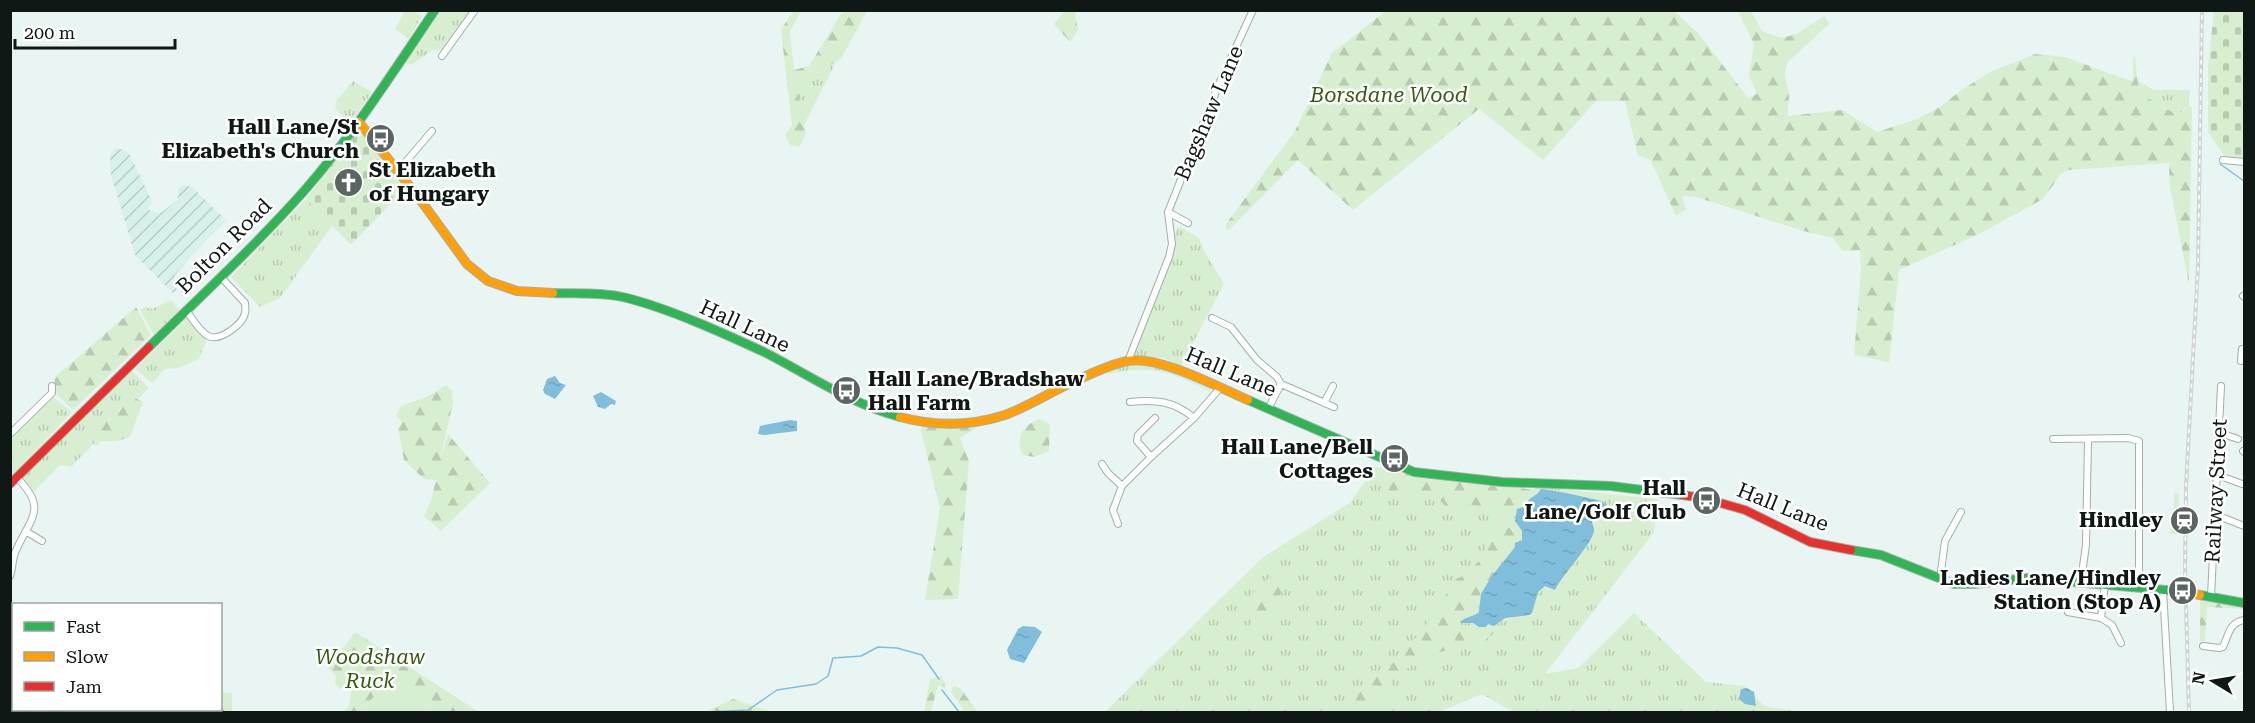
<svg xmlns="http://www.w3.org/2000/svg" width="2255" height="723" font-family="'Roboto Serif',serif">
<defs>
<pattern id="industrial-furrows" width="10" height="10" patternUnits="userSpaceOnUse" patternTransform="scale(1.5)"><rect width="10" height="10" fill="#d8f0eb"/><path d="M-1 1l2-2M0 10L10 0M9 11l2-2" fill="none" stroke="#b8cdc9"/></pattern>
<pattern id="grass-tufts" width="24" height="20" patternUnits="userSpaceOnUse" patternTransform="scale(1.5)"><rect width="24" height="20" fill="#d8eed0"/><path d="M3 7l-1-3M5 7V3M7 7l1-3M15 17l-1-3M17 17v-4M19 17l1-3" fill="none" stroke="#b8cbb2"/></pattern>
<pattern id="forest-firs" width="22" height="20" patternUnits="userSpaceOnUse" patternTransform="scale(1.5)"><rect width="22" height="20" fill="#d8eed0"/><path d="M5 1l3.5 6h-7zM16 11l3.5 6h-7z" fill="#b8cbb2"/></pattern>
<pattern id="cemetery-stones" width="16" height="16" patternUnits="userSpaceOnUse" patternTransform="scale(1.5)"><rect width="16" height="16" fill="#d8eed0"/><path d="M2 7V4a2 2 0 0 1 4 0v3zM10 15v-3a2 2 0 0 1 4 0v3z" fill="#b8cbb2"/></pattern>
<pattern id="water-ripples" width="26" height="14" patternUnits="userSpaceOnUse" patternTransform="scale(1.5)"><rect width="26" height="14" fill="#81bedc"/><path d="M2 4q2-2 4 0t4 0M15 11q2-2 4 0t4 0" fill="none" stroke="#6ea3bc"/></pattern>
</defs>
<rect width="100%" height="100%" fill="#e9f5f2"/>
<path fill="url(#industrial-furrows)" d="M116,147L129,153L152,201L148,210L161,213L178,199V188L183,185L192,187L227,221L208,238L175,275L173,285L177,289L173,293L135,255L111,175L110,154Z"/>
<path fill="url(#grass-tufts)" d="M405,11H413L422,16L409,38L395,29Z
M439,11H470L443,50H433L411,65L405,62Z
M836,62L804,125L791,70L810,76Z
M2136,80L2154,90H2190L2189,107H2185L2179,116L2138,93Z
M353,81L372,92L350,124L335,108L337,100Z
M306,199L332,226L280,298L260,307L231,277Z
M1178,226L1199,238L1203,249L1224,284L1181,366L1163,358L1132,357Z
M171,300L179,310L154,335L140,310L145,307L152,309Z
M187,318L206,341L199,359L178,368L165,369L152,383L135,369Z
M1137,364L1169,369L1210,387V391C1169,372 1154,364 1108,374L1107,370Z
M132,371L149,388L71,467L60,465L34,491L22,478Z
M53,397L72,412L11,476V438Z
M1375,466L1404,476L1521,495L1538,487L1658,499L1654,532L1545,674L1578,668L1634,613L1706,682L1745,686L1764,706L1803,712H1513L1482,694L1439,712H1105L1263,557L1351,502Z"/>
<path fill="url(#forest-firs)" d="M1065,10L1075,11L1078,30L1070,42L1054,24Z
M1387,10L1674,11L1699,34L1748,98L1757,94L1749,76L1754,44L1738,11H1751L1762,31L1781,38L1797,34L1824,16L1829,24L1788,62C1781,74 1788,83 1789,96C1789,103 1787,109 1788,116L1842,110L1877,132L1917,119L1940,107L1960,91L1992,71L2035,54L2065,57L2131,81L2133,80V57H2135L2139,93L2179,116L2186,107H2192L2189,284L2170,187L2169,163L2068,170L2061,174L2043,199L1977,235L1899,270L1889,362L1854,355L1861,269L1860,250L1843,251L1833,238L1807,232L1696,197L1682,196L1686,209L1676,216L1650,159L1638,156L1625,101H1596L1543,160L1479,109L1353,210L1298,160L1230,229L1226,230V224L1295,131L1332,53Z
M793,11H801L790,32L794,70L809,66L843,11H867L841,59L810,76L794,72L806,134L799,147L790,145L785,135L792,125L781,30Z
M136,307L151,335L73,410L57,395L54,378Z
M446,385L452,391L453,403L440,460L448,434L490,483L441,531L424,516L431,500L436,480L424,479L404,460L398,428L402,422L396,416L401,406L429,396Z
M129,395L143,402L130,437L117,441H101L97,446L94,444V435Z
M1040,419L1050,424L1049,451L1034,457L1023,455C1014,439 1023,424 1040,419Z
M980,423V426L960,438L969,461L958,599L925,600L940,508L921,431L922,426L949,428Z
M1389,465L1422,477L1536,490L1525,503L1517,506L1512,512L1471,505L1445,506L1438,498L1399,489L1392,492L1382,486Z
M1496,526L1513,528L1520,532L1521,538L1518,541H1515L1479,596L1478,611L1460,620L1458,625L1490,629L1493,631V634L1485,640L1472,645L1464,643L1421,660L1393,677L1390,680L1393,691C1380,699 1364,718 1347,710L1345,704L1347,701L1392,664L1422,631L1456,579L1467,574L1483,556Z
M1280,573L1288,578C1284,590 1277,598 1273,608C1266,623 1264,635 1247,642L1245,639L1254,616C1251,612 1248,607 1249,602C1249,592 1271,574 1280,573Z
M2200,599L2244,606V609L2207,607L2205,641H2200Z
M355,632L479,712H437L392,680L359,712H343L349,706L352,685L346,683L340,689L335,683L336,676L328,668Z
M942,676L946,689L938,685L931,712H924L930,679Z
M953,686L960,688L978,712H965L951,692Z
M221,692L232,693V712H211L209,710H220Z
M733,699L772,712H705Z"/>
<path fill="url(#cemetery-stones)" d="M2214,11H2244V161L2227,160L2208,132V67Z
M359,128L405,189L351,245L306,199Z"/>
<path fill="#d8eed0" d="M2174,493H2179L2178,534H2170L2174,511Z
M392,679V680L437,712H359Z
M10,706H13L14,710H95V712H11Z"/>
<path fill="url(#water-ripples)" d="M555,376L560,383L566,385L555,399L545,394L543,390L547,379Z
M601,392L616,401L615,405L611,404L605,409L598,407L593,396Z
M790,420L797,421V431L764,435L758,434L760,426Z
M1541,489C1558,491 1572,494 1588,498C1595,500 1600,499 1606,504L1605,514L1599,513L1592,521C1592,524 1594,527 1594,530C1595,541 1561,576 1555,590L1545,586L1538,592L1532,613L1529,615L1505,618L1494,626L1488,624L1486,627H1479L1473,623H1460C1464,616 1475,617 1479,612L1481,594L1491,577L1515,547V543L1522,540V531L1515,521L1517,509L1526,506C1528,496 1537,497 1541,489Z
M1023,626L1035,627L1042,632L1024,663L1010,659L1007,650L1018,629Z
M1747,688L1754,692L1756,706L1745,704L1739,699L1741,689Z"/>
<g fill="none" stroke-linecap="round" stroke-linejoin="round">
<path stroke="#81bedc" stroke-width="1.5" d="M2220,164L2244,181
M942,690L959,712
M705,712L748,710L777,690L816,684L828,676L833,658L861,656L878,647L897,648L922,655L939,679"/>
<defs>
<path id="street" d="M442,56L475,10
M2223,160L2244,162
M398,171L432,131
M1168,212L1188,223
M2243,296L2244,297
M186,310C192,318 199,331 208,336C220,342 243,324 245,313C246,309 245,306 245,303L221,277
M1212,318L1231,327L1257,360L1277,377L1281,384L1334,407
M1128,361L1169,257L1172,244L1168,212L1219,84L1253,10
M2241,361L2242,349
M1130,402C1155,399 1174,401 1194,418
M1324,403L1333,386
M1269,407L1281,384
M2220,433L2238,439
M10,434L52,393V386
M2053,439L2128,438L2139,441V587
M2243,451L2244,452
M1151,457L1137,441L1138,435L1155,418
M1102,464L1108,473L1122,486
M2218,475L2242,484
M2216,515L2244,526
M1118,524L1113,510L1122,486L1151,457L1194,418L1220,388
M27,532L42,541
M10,576C13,568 12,560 15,553C28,520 50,510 17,478
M1940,579L1945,541L1961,512
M2081,581L2086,545L2088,440
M2163,590L2170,712
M2211,597L2221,386
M2068,612L2101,618L2105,584
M2101,618L2112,625L2121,643
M2203,646L2219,648L2223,647C2229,634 2229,623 2244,620"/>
<path id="fast" d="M553,293C577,294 603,292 627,298C670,309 723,333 764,352C809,375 851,404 900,417
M149,347C201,296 255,246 304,191C353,135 393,72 435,10
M1248,400L1414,472L1502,482L1611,486L1682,495
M1851,550L1881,555L1954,584H1974L2027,578L2177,591
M2200,595L2244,603"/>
<path id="slow" d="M359,122L419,198L467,264L488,281L517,291L553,293
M900,417C934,426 971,426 1005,415C1027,407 1049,393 1071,383C1088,375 1108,365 1127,361C1159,355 1218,387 1248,400"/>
<path id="jam" d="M10,484L149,347
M1682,495L1703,498L1745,510L1810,542L1851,550"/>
</defs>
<use href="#street" stroke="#a5aeac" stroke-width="8"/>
<use href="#fast" stroke="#a5aeac" stroke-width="10"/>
<use href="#slow" stroke="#a5aeac" stroke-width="10"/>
<use href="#jam" stroke="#a5aeac" stroke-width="10"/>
<use href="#street" stroke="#fcfefd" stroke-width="6"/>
<use href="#fast" stroke="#30b455" stroke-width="8"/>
<use href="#slow" stroke="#ff9f0a" stroke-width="8"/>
<use href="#jam" stroke="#e5322d" stroke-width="8"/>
<defs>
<path id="rail" d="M2189,712L2185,569L2186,486L2198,266L2202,10"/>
</defs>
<use href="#rail" stroke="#d1d5d4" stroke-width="4"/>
<use href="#rail" stroke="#fff" stroke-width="1.5" stroke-dasharray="4.5" stroke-linecap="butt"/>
<defs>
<path id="slow-bridge" d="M2177,591L2200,595"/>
</defs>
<use href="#slow-bridge" stroke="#a5aeac" stroke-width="10" stroke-linecap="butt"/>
<use href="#slow-bridge" stroke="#ff9f0a" stroke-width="8"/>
</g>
<defs>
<symbol id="bus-disc" viewBox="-11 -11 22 22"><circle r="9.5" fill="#5c6563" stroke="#fff"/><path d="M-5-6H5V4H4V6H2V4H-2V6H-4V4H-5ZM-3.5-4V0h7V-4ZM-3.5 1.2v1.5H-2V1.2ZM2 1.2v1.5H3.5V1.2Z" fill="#fff"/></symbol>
<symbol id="church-disc" viewBox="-11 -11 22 22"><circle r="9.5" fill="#5c6563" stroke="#fff"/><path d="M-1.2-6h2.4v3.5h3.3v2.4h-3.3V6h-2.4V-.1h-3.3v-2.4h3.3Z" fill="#fff"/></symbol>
<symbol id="station-disc" viewBox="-11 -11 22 22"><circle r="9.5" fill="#5c6563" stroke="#fff"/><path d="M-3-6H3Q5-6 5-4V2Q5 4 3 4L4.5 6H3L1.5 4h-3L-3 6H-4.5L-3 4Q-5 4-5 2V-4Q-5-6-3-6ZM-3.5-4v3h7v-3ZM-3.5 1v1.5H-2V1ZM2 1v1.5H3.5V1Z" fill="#fff"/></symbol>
</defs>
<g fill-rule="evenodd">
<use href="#bus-disc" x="364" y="122" width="33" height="33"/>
<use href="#church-disc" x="332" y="166" width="33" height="33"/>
<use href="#bus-disc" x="830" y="374" width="33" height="33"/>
<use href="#bus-disc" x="1378" y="442" width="33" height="33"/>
<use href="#bus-disc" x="1690" y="484" width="33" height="33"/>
<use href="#station-disc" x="2168" y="504" width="33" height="33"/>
<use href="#bus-disc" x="2166" y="574" width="33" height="33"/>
</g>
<g text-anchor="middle" stroke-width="5" stroke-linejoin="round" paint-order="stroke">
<g font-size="21" font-style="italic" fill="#375a12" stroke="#fff">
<text x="1389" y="102">Borsdane Wood</text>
<text x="370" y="664">Woodshaw<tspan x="370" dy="24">Ruck</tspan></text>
</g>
<g font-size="21" fill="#101816" stroke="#fff">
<text transform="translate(1209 113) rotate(-67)" y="7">Bagshaw Lane</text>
<text transform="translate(224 246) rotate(-45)" y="7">Bolton Road</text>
<text transform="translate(745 326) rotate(25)" y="7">Hall Lane</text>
<text transform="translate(1231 372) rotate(23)" y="7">Hall Lane</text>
<text transform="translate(2216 491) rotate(-87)" y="7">Railway Street</text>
<text transform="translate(1783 507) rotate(22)" y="7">Hall Lane</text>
</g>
<g font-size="21" font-weight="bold" fill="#101816" stroke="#fff" text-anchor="end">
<text x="359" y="134">Hall Lane/St<tspan x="359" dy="24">Elizabeth's Church</tspan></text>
<text x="369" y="177" text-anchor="start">St Elizabeth<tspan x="369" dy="24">of Hungary</tspan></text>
<text x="868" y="386" text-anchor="start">Hall Lane/Bradshaw<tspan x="868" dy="24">Hall Farm</tspan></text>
<text x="1373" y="454">Hall Lane/Bell<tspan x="1373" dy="24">Cottages</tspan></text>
<text x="1686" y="495">Hall<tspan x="1686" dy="24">Lane/Golf Club</tspan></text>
<text x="2163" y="527">Hindley</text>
<text x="2161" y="585">Ladies Lane/Hindley<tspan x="2161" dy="24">Station (Stop A)</tspan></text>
</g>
</g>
<rect width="2255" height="723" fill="none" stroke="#101816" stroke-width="24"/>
<rect x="12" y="603" width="210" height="108" fill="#ffffff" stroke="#9fa3a2" stroke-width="1.5"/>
<rect x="24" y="622" width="30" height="9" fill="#30b455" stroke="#9fa3a2" stroke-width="1.5"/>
<text x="66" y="633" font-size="18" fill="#101816">Fast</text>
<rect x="24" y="652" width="30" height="9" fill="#ff9f0a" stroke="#9fa3a2" stroke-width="1.5"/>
<text x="66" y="663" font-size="18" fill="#101816">Slow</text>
<rect x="24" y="682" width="30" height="9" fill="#e5322d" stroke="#9fa3a2" stroke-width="1.5"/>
<text x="66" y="693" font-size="18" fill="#101816">Jam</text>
<g transform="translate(2213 681) rotate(281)" stroke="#ffffff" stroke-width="4.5" paint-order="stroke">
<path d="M0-4.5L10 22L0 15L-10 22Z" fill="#101816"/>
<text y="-9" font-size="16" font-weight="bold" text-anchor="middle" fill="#101816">N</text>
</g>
<path d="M15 39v9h160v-9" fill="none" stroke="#101816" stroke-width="3"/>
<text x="24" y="39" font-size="18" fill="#101816" stroke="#ffffff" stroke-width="4.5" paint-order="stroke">200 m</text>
</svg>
